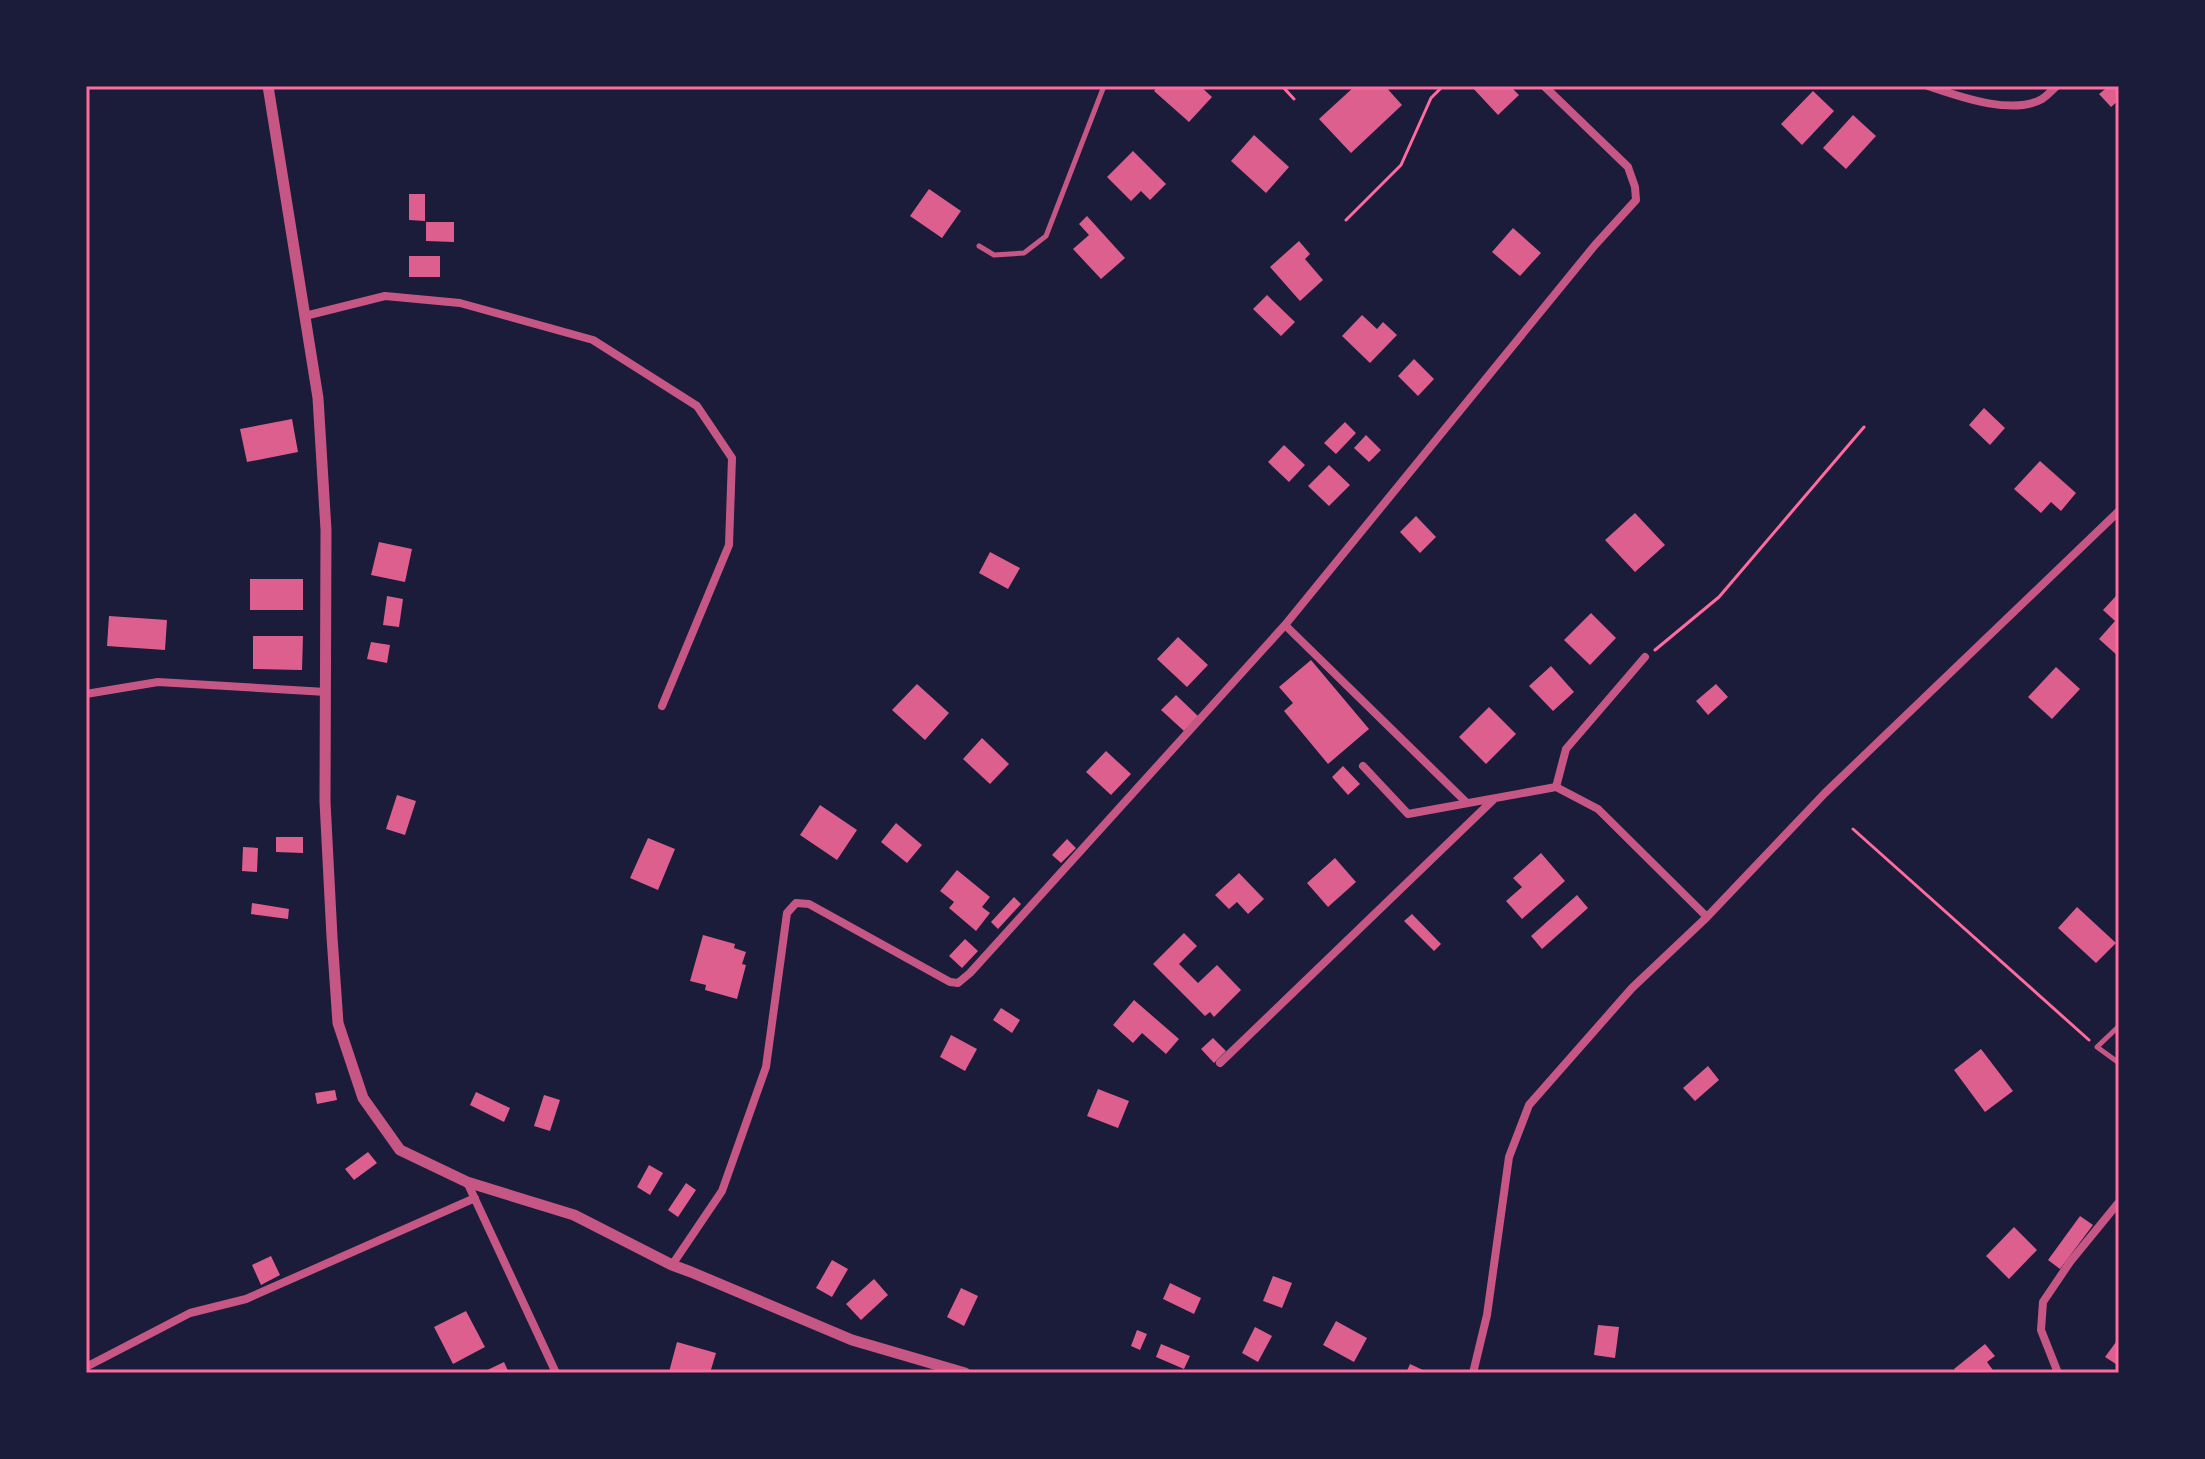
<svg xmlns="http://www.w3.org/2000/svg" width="2205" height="1459" font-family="'Sofia Sans Condensed',sans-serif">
<rect width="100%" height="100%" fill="#1b1b3a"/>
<path fill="#dd5f8e" d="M1158,86H1200L1212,97L1189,122L1154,91Z
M1355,86H1385L1402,105L1351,153L1319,119Z
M1471,86H1510L1519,95L1498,115Z
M2109,86H2119V100L2111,107L2099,94Z
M1813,91L1834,111L1802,145L1781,124Z
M1853,115L1876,136L1846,169L1823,148Z
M1254,135L1289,167L1266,193L1231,161Z
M1133,151L1166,184L1150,200L1141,191L1131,201L1107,177Z
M929,189L961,211L942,238L910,216Z
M409,194H425V221L409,220Z
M1087,216L1125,258L1101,279L1073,249L1089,235L1079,224Z
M426,222H454V242L426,241Z
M1513,228L1541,253L1520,276L1492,252Z
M1299,241L1310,254L1305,259L1323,280L1300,301L1270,267Z
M409,256H440V277H409Z
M1267,295L1295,322L1281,336L1253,309Z
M1362,315L1377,329L1383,322L1397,335L1370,363L1342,336Z
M1414,359L1434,379L1418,396L1398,376Z
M1984,408L2005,428L1990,445L1969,425Z
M292,419L298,452L247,462L240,429Z
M1345,422L1356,433L1336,454L1324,443Z
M1366,435L1381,450L1369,462L1354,448Z
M1284,445L1305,465L1289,482L1268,462Z
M2040,461L2076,493L2061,511L2051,502L2041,513L2014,489Z
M1329,465L1350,485L1329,506L1308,486Z
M1635,513L1665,545L1635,572L1605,540Z
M1416,516L1436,537L1420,553L1400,532Z
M379,542L412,549L405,582L371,575Z
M990,552L1020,568L1008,589L979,573Z
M250,579H303V610H250Z
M387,596L403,599L399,627L383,625Z
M2116,596L2119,599V657L2099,639L2115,621L2103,610Z
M1591,613L1616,638L1590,665L1564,640Z
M109,616L167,620L165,650L107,646Z
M253,636H303L302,670L253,669Z
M1178,637L1208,665L1187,687L1157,659Z
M371,642L390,645L387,663L367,659Z
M1311,660L1369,729L1328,764L1284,711L1293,703L1279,687Z
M1551,666L1574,692L1553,711L1529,686Z
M2056,667L2080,689L2052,719L2028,697Z
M917,684L949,713L925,740L892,710Z
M1716,684L1728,697L1708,715L1696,701Z
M1176,695L1198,716L1184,731L1161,710Z
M1489,707L1516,734L1486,764L1459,737Z
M982,738L1009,764L990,784L963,759Z
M1106,751L1131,774L1111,795L1086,772Z
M1343,766L1360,784L1348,795L1332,777Z
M397,795L416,801L405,835L386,829Z
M820,805L857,830L837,860L800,835Z
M896,823L922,845L907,863L881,842Z
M276,837H303V853L276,852Z
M648,838L675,849L658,890L630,878Z
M1067,839L1076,848L1061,863L1052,855Z
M243,847L258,848L257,872L242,871Z
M1541,853L1565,881L1522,919L1506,901L1522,887L1513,878Z
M1335,858L1356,882L1328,907L1307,883Z
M957,870L990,897L982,907L990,913L976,931L949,908L954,902L940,891Z
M1239,873L1264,899L1248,914L1237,902L1229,909L1215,895Z
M1577,895L1588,908L1542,949L1531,936Z
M1014,897L1021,904L998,929L991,922Z
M252,903L289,909L288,919L251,914Z
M2077,907L2116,943L2096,963L2058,928Z
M1412,914L1441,944L1434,951L1404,921Z
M1184,933L1197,946L1179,964L1198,983L1217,965L1241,990L1214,1017L1210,1012L1205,1016L1153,964Z
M703,935L735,944L734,948L746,952L742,964L746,965L737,999L705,990L706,985L690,981Z
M965,939L978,951L962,968L949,956Z
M1134,1000L1179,1039L1166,1054L1142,1033L1133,1043L1113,1025Z
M1001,1008L1020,1020L1012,1033L993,1020Z
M951,1035L977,1049L965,1071L940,1057Z
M1213,1038L1226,1051L1214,1063L1201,1049Z
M1981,1049L2013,1091L1985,1112L1954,1070Z
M1708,1066L1719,1080L1695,1101L1683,1088Z
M1098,1089L1129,1101L1118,1128L1087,1116Z
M335,1090L337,1100L317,1104L315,1093Z
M476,1092L510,1108L504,1122L470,1105Z
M544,1095L560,1100L550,1131L534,1126Z
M368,1152L377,1163L354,1180L345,1169Z
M649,1165L663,1173L650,1195L637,1187Z
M686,1183L696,1190L678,1217L668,1210Z
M2080,1216L2093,1225L2060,1269L2048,1260Z
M2014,1227L2037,1250L2009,1279L1986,1256Z
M271,1256L280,1275L261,1285L252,1265Z
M832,1260L848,1269L832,1297L816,1288Z
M1273,1276L1292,1283L1282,1308L1263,1301Z
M874,1279L888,1295L861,1320L846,1304Z
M1170,1283L1201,1298L1194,1314L1163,1299Z
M961,1288L978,1296L964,1326L947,1317Z
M466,1311L485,1347L453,1364L434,1327Z
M1336,1321L1367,1338L1354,1362L1323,1345Z
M1598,1325L1619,1327L1615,1358L1594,1355Z
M1255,1327L1272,1336L1258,1362L1242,1353Z
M1137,1330L1147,1334L1140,1350L1131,1346Z
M677,1342L716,1353L710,1373L669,1372Z
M2116,1342L2119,1344V1366L2105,1357Z
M1161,1344L1190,1356L1184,1369L1156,1357Z
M1985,1344L1995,1356L1987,1362L1995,1373H1957L1954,1369Z
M504,1362L509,1373H481Z
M1410,1364L1425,1371L1424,1373H1406Z"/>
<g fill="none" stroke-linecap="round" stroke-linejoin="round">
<path stroke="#ff6b9d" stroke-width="3" d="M1282,86L1294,99
M1346,220L1401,165L1431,98L1443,86
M1655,650L1719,597L1864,427
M1853,829L2089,1040"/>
<path stroke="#c65784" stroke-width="5" d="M979,246L994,255L1024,253L1046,236L1104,86
M2119,1026L2097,1047L2119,1063"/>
<path stroke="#c65784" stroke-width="8" d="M1928,86C1958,96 2012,116 2042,99C2047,96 2052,90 2057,86
M305,316L385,296L460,303L593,340L697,406L732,458L729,545L662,706
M1285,625L1467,803
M86,694L158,682L326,692
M1363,766L1408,814L1556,787L1598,809L1707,917
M1556,787L1566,749L1645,657
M1220,1063L1493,800
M467,1182L556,1373
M672,1265L722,1191L766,1067L787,913L796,903L809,904L950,982L958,983L970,973L1285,625L1595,245L1636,200L1635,187L1628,167L1544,86
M86,1367L190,1313L246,1299L475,1198
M1473,1373L1487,1315L1509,1157L1529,1105L1632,988L1707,917L1825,793L2119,511
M2058,1373L2041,1330L2043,1302L2070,1262L2119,1202"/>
<path stroke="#c65784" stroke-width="11" d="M268,86L318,398L326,530L325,802L332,937L338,1023L363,1098L400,1150L467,1182L574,1215L672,1265L691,1272L852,1340L965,1373"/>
</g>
<rect width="2205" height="1459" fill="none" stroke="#1b1b3a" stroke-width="176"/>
<rect x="88" y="88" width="2029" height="1283" fill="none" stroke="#ff6b9d" stroke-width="3"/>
</svg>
